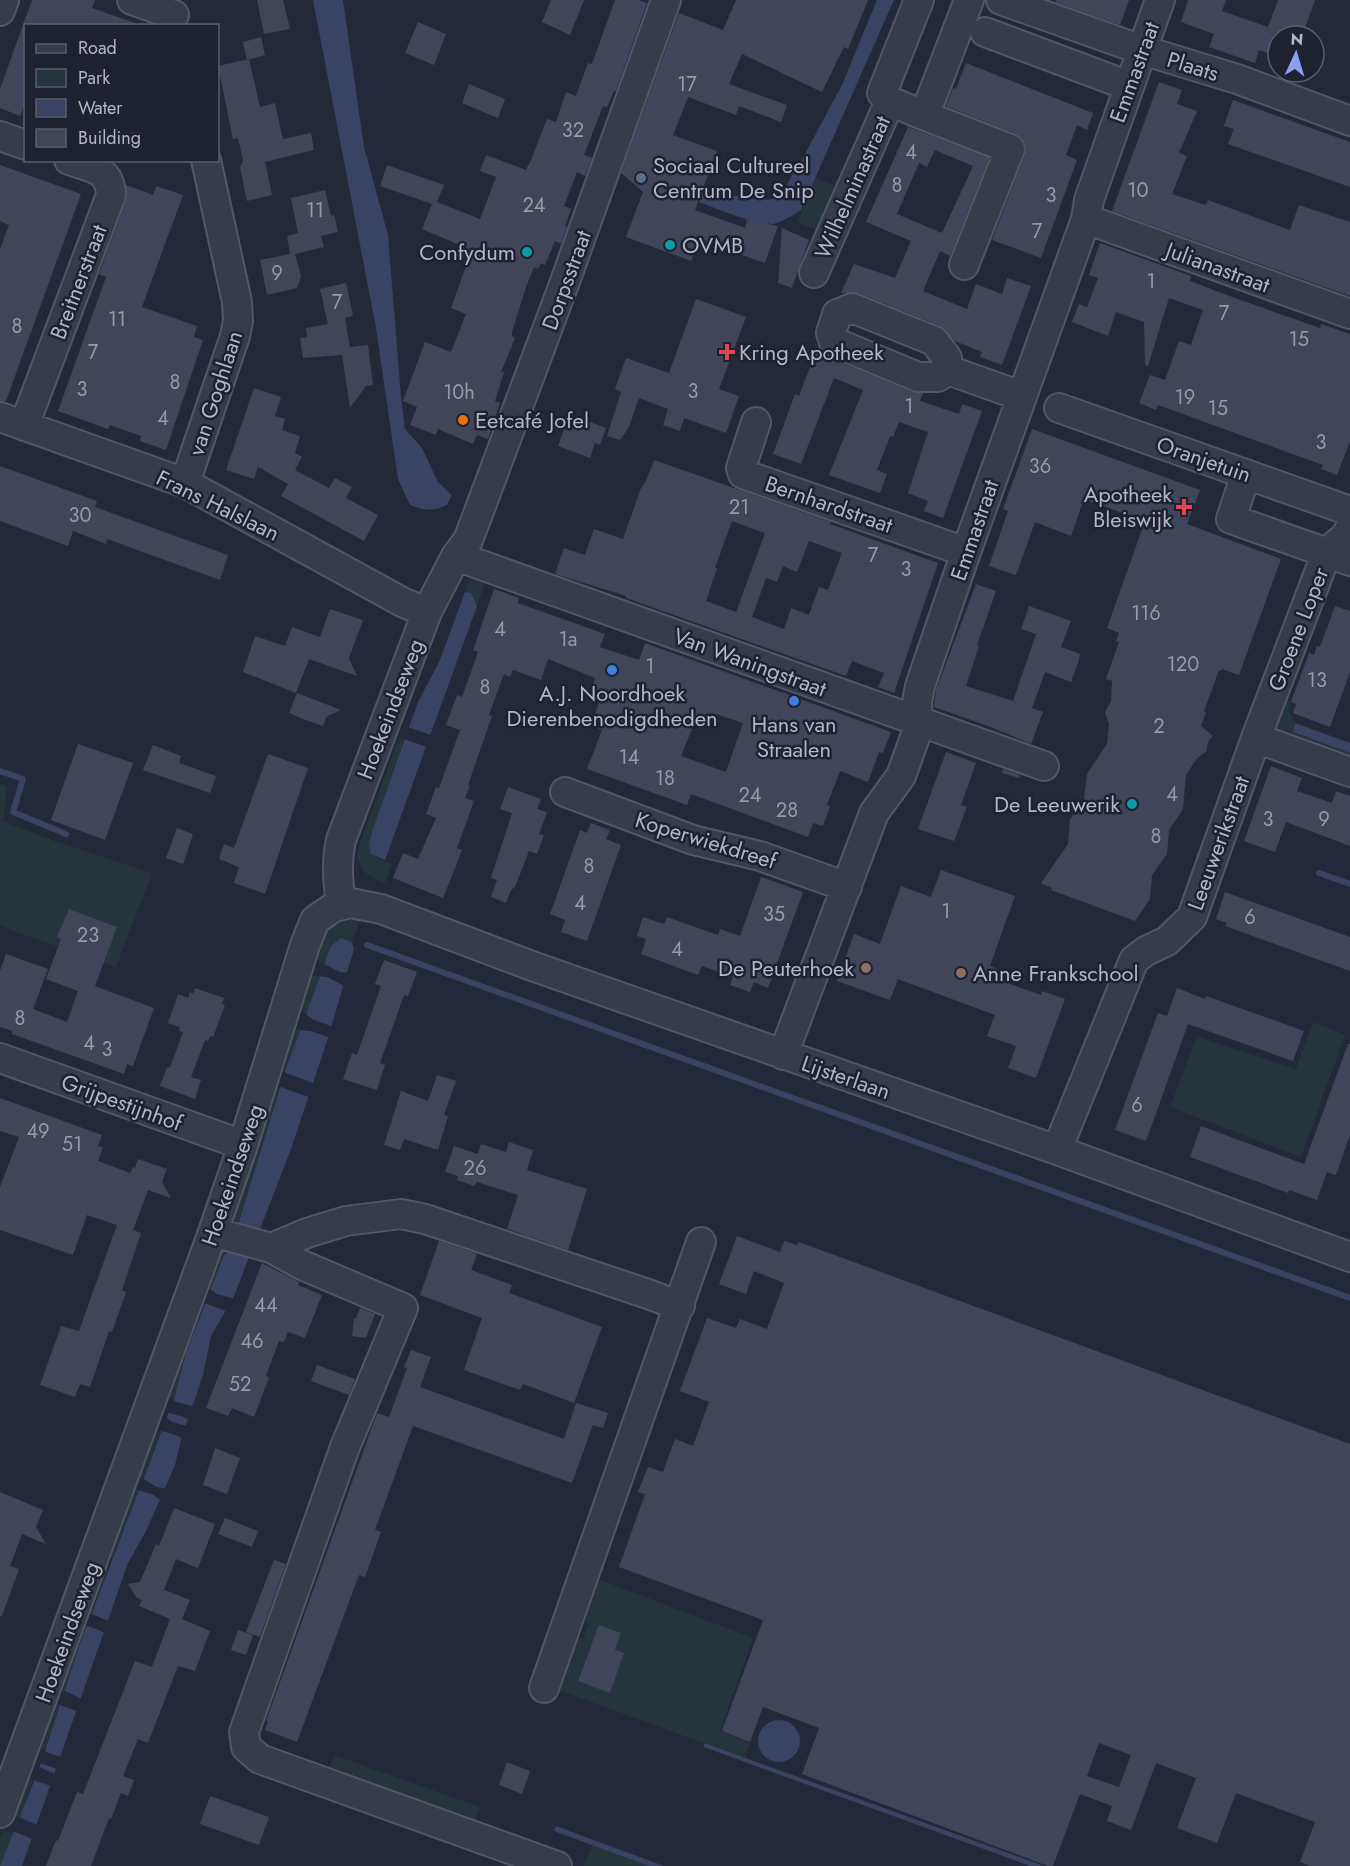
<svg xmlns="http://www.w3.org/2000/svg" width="1350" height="1866" font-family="Jost,sans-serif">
<rect width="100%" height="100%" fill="#24293a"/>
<path fill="#26353b" d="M815,178L845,190L827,234L797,222Z
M473,578L486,581L477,606L471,593L465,592L467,584Z
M1285,700L1291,702L1289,711L1295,723L1293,732L1350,753V763L1272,735Z
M405,738L369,844L377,858L392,864L385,883C368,877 359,871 357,852L398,740Z
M0,784L7,786L3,821L54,841L152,873L116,967L0,926Z
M346,920H360L352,942L341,938L331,946L325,964L315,958C321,937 324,929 346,920Z
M309,976H321L306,1015L300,1007Z
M1313,1022L1345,1035L1301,1157L1170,1107L1197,1037L1296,1069Z
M292,1030H301L285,1072L279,1069Z
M275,1086L280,1088L237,1228L227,1217Z
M229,1248L227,1254L210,1290L203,1284L216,1249Z
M187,1330H195L186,1353L173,1401L164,1394Z
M161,1431L142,1480L134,1475L150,1432Z
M129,1488L139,1490L112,1559L105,1554Z
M100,1567L109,1568L91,1614L84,1611Z
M592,1579H598L753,1638L720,1731L750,1743L745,1758L550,1687L568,1635L583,1639L589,1623L575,1617Z
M79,1626L87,1627L64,1692L59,1690Z
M50,1703L60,1705L44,1751L37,1743Z
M334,1755L480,1807L471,1830L326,1777Z
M22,1778L33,1780L19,1819L10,1812Z
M3,1831L15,1832L0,1866V1839Z
M593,1843L656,1866H584Z"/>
<path fill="#3a4363" d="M313,0H343L364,147L388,235L401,397L405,429L422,448L438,482L452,495L447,505C433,511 425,511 410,505L398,479L376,328Z
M877,0H894L801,210C796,214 778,224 772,224C748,222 720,210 699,202L704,188C722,192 769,208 783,194L798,162L800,163L842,85Z
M465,592L471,593L477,606L385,860L371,854L369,844L372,832L418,702L439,662Z
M1295,723L1350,743V753L1293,732Z
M341,938L352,942L354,949L327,1041L291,1149L234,1296L211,1336L203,1375L181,1440L175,1465L147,1529L128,1563L22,1866H0L39,1769L80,1644L174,1399L186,1353L224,1255L227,1254L237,1228L285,1072L331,946Z
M758 1741a21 21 0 1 1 42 0a21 21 0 1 1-42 0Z
M704,1744H707L1044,1866H1030L704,1747Z
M556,1826L664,1866H649L554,1831Z"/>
<path fill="#24293a" d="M408,727L431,735L427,747L404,739Z
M322,963L340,972L350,973L346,987L327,977L318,976Z
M304,1013L314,1020L334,1027L331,1038L311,1031L298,1030Z
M283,1072L316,1084L311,1098L278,1086Z
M210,1289L217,1294L235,1299L228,1312L205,1303Z
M171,1399L177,1402L195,1407L190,1422L184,1417L166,1412Z
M165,1416L170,1421L182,1425H189L184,1440L178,1436L159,1430Z
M142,1478L157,1487L168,1489L162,1502L154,1495L138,1490Z
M89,1613L111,1622L106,1633L88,1626L84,1627Z
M63,1690L84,1700L80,1712L57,1704Z
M41,1748L48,1753L64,1758L60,1770L37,1762Z
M36,1766L58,1775L53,1789L51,1786L30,1779Z
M18,1817L40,1826L35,1840L13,1831Z"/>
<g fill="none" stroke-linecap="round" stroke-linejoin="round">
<path stroke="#3a4363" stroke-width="6" d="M0,771L23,779L13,812L66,834
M1319,873L1350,884
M367,945L1350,1298"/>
</g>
<path fill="#40455a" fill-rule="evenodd" d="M32,0H95L92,8L135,23V26H26V100L20,116L0,108V89Z
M257,0H283L290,29L264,34Z
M551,0H584L570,35L542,22Z
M615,0H639L647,3L616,91H614L607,107L603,106L584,155L592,158L585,176L577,172L564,206L571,209L565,226L567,227L561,244L555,241L545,265L541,263L538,269L534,267L526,287L512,332V336L515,338L501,372H504L495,401L500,403L488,439L477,435L473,444L438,429L436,435L410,425L417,407L403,401L425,342L451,352L466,314L451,308L470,255L465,253L467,248L422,229L432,204L380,186L387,165L444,185L437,202L480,219L496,177L480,171L486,155L526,170L528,165H529L547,119L556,122L566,92L576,96L588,63L592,64Z
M736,0H868L848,49L844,47L822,92L742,54L729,84L787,105L781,122L739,106L736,115L688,97L673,135L717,151L695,210L745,228L747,219L778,226L765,263L711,244L709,250L697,246L691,261L626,237L643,192L621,173L679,13L723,30Z
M1056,0H1129L1120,25L1055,2Z
M1188,0H1226L1222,11L1268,27L1278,0H1315L1302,36H1278V57L1259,50L1255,63L1209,47L1214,34L1181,22Z
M418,22L446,34L434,65L405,53Z
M261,37L265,55L247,60L243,42Z
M249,59L260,107L275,103L283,139L311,133L314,150L265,162L272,195L247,201L240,168L243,160L238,138L233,139L218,66Z
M966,63L1093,113L1087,130L1077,125L1066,155L1077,160L1041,258L992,240L1025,155L1026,146L1022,138L1016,134L946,106L953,88L956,89Z
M1159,82L1182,90L1177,104L1197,111L1179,153L1187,156L1172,194L1206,205L1208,200L1290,230L1299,205L1350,222V296L1112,211Z
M469,84L505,99L498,118L462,103Z
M1233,100L1350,142V187L1228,144L1234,129L1224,126Z
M908,127L989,158L950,256L940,251L923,291L967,309L976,284L1002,294L1007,278L1031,286L1002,365L980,357L982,352L955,341L940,326L858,293H841L854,264L895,278L911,241L866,222ZM935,150L973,166L942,233L897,214L919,163L927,167Z
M0,165L81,194L6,401H0V249L9,225L0,221Z
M126,185L153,195L156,186L183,195L142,307L197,326L194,337L203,340L166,450L140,441L141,436L110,425L108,429L58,411L106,277L99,274L126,201Z
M325,190L331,216L334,215L338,232L321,236L324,247L295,254L301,277L297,288L267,295L260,260L290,254L287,236L298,233L291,198Z
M782,228L809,240L792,288L778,283Z
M1100,243L1191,276L1190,281L1232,297L1320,328L1321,324L1350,334V441L1337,475L1321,469L1323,465L1276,448L1158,405L1156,410L1139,403L1150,375L1165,380L1179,341L1191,345L1203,310L1169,298L1148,366L1145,365L1144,322L1116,312L1108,336L1072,322L1079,304L1087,307L1098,278L1089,275Z
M346,283L353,316L345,318L350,347L368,345L373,385L366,386L350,408L342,355L303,358L300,338L307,337L306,328L328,324L320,289Z
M696,299L746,317L719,389L739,396L726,433L684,418L680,431L663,425L668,409L639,398L629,427L620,440L607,436L621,392L615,389L626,358L669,373Z
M818,346L822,353L828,357L912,392L923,393L920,401L959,414L962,404L982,411L943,518L924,511L928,501L908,493L928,432L899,422L893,437L890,436L877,470L887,474L880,493L829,475L863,390L834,378L801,464L773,454L795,394L799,396Z
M254,388L281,397L275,416L285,419L282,430L300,436L295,453L302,457L295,470L329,488L335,478L352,487L346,498L378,515L364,541L281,496L288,484L258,467L254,479L226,470Z
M572,415L606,428L600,445L595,443L590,458L558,446L567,421L570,422Z
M1032,429L1200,490L1187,524L1281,559L1239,675L1222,669L1221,671L1219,670L1204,711L1206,712L1201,726L1213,736L1208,742L1206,752L1197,758L1186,775L1183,809L1169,830L1167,854L1152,875L1150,899L1135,921L1051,890L1052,888L1041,883L1068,844L1070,819L1084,799L1087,774L1107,744L1109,724L1105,712L1111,701L1112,681L1106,679L1119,642L1116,641L1119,633L1107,628L1145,521L1084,499L1071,536L1035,522L1016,575L989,566L1008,511L1003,509Z
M654,460L831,522L830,524L938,563L894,693L878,687L884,673L852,661L846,676L626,598V596L555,574L564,548L585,555L594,529L623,539L641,488L646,481ZM732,521L765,533L736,612L706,601L717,568H715ZM809,541L842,553L828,590L819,587L809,615L791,608L784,629L752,617L766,578L777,582L783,566L797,572Z
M0,466L97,501L95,507L228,555L220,580L107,539L106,544L73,531L68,546L0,521Z
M976,584L996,591L977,645L979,646L966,686L1013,701L1036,634L1021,629L1029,606L1071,621L1061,647L1080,654L1078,663L1071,682L1045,672L1032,708L1043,712L1031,744L991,727L934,707L936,690Z
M494,589L519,598L518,603L605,634L600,647L639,660L645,643L891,732L883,753L879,752L868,782L840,771L827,805L830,807L823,826L813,823L808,837L691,794L687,805L587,769L602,730L591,726L599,703L588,698L595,678L548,659L541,680L513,670L510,677L504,674L489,715L492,716L468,785L470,786L465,798L474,801L457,848L462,850L443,898L393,878L403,853L418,859L436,818L426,814L436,787L439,788L460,730L446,725L457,695L462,697L478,652L473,650ZM713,713L743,723L726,772L681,756L697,717L710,722Z
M1335,606L1350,611V672L1330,727L1293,713L1296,704L1291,702L1309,653L1314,655L1317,646L1320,647Z
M330,609L363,620L349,658L357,676L309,659L296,693L243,672L255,636L285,646L292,627L320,637Z
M297,693L341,710L326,717L323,726L303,719L289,713Z
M78,744L133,763L105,840L51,820Z
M153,745L181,756L179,763L216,776L210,793L143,770Z
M946,752L976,763L961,805L967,807L954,841L918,829Z
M268,754L308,768L265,894L234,883L239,867L219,859L224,844L234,848Z
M1271,766L1302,778L1297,791L1332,803L1336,791L1350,796V846L1286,822L1275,852L1244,841Z
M1003,769L1020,775L1019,778L1002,773Z
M508,787L541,799L537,809L547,812L539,834L544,835L537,854L529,851L515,887L511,890L506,903L491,897L497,880L491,878L512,813L500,809Z
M591,823L610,830L606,839L621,845L587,941L561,932L565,920L550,914L580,830L587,833Z
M177,828L193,834L183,864L166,858Z
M941,870L1015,896L990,966L1013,975L1010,984L1041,995L1042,991L1065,999L1036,1078L1008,1068L1016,1046L987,1036L995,1015L898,979L890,1000L837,981L854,934L880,944L901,886L931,897Z
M761,877L803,892L768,988L754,982L750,992L730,985L733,977L702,966L698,975L641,954L646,939L637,936L643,917L664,924L667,917L718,935L720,929L740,936Z
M1225,892L1350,937V971L1225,926L1227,923L1216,919Z
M69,909L117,927L95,986L154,1008L133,1066L127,1064L124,1074L12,1034V1031L0,1027V971L6,954L48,969L33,1009L67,1022L78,991L46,979L61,939L57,937Z
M384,960L417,972L408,996L404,995L380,1063L385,1065L377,1090L343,1079L352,1053L357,1055L381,986L375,984Z
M195,988L224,998L222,1004L225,1005L213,1037L210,1036L208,1041L205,1040L191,1077L201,1080L195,1099L160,1086L167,1067L170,1068L183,1032L179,1031L180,1027L168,1023L178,994L188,998L190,992L193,994Z
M1177,988L1205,999L1206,996L1304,1031L1293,1061L1188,1024L1146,1141L1115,1130L1158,1013L1167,1016Z
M1348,1044H1350V1135L1336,1175L1327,1172L1317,1200L1289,1190L1288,1193L1190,1157L1201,1126L1304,1164Z
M437,1075L456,1081L444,1115L448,1116L438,1150L404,1139L400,1150L384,1145L401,1091L428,1101Z
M0,1098L102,1135L98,1146L103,1147L98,1161L130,1173L133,1167L135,1168L138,1159L167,1169L162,1182L171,1198L148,1190L133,1230L141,1233L122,1290L126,1292L112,1332L109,1331L90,1387L80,1384L75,1397L40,1385L61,1326L79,1331L117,1225L87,1215L73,1255L0,1230V1187L19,1137L0,1131Z
M509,1142L533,1150L527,1170L587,1189L568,1250L507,1229L518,1195L477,1182L474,1186L457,1180L458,1176L445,1172L454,1146L478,1154L481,1144L506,1152Z
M737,1236L780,1252L784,1241L797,1245L799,1242L1350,1444V1866H1310L1300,1862L1315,1822L1236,1793L1217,1843L1177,1828L1196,1778L1156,1763L1131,1830L1107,1821L1112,1806L1080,1794L1053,1866H1048L802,1774L819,1728L763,1707L750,1742L722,1731L763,1620L619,1567L645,1494L638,1492L648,1467L663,1472L675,1439L693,1446L709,1402L680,1391L707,1318L736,1328L740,1319L767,1329L784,1283L754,1271L746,1294L719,1284ZM1099,1743L1131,1755L1119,1787L1087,1776Z
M439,1241L477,1254L471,1270L512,1285L509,1293L602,1327L574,1403L523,1384L520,1390L464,1370L482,1318L420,1295Z
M262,1263L299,1282L298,1285L322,1295L305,1338L288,1332L284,1342L279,1341L266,1376L269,1378L254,1417L232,1408L228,1416L206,1408Z
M360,1308L375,1314L366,1338L352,1336L354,1318L356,1319Z
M411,1350L431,1357L420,1387L564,1439L576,1403L608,1413L603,1428L593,1425L572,1483L413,1426L375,1530L381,1532L365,1577L359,1575L297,1742L265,1730L268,1721H266L377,1413L389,1417L407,1368L404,1367Z
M317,1365L355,1379L349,1395L311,1381Z
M215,1448L240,1458L227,1494L203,1485Z
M0,1492L43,1510L36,1527L46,1544L22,1534L10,1566L19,1569L2,1616H0Z
M174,1508L215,1524L198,1568L176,1559L164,1590L190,1600L182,1619L210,1631L195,1671L178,1666L148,1743L138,1739L123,1776L134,1780L128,1796L121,1793L111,1819L109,1818L91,1866H46L56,1840L58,1841L77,1792L83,1794L135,1661L152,1667L170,1619L139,1606L142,1600L137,1598L128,1584L140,1582L156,1544L159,1546Z
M225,1518L258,1531L252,1547L218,1534Z
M274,1560L286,1564L260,1637L246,1632Z
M599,1625L621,1633L615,1650L624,1653L610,1693L578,1681Z
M238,1630L253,1635L246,1655L231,1650Z
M507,1762L530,1771L522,1794L499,1785Z
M210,1796L269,1817L259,1845L200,1824Z"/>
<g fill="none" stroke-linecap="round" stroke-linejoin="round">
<defs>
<path id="minor" d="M132,0L174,15
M919,0L882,93L890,101L918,113L927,109L969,0
M1001,0L1142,50L1237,79L1350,121
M0,11L4,0
M985,32L1129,86
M918,113L1010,149L964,265
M0,136L26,145
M1086,219L1350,314
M814,273L890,101
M852,308L934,341L947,358L948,370L938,377H918L834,342L831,333L837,314Z
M948,370L1021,396
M1059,408L1350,511
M0,417L185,483L404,603L427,612
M756,422L741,468L743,474L966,552
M24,426L111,195C110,168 91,168 69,160
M1246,474L1231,519L1350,561
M185,483L235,336L238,321L237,302L206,160
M456,556L1044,766
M1256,738L1350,772
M565,792L693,840L760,856L847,887
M341,905C338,882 336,862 341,840L427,612L456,556L468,540L475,522L563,287L666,0
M783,1055L874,813L901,776L915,737L918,723L917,702L920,686L966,552L1086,219L1089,200L1160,0
M0,1058L243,1145
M1057,1150L1134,960L1146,951L1167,941L1192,917L1256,738L1327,552L1346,536L1350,528
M213,1232L271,1248L302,1265L403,1308L345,1447L244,1732L246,1747L260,1759L557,1866
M271,1248L307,1233L346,1221L401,1214L425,1219L648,1294L680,1306
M544,1688L701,1242
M0,1813L213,1232L243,1145L305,945L315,920L334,907L351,903L381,909L532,966L1057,1150L1350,1257"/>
</defs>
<use href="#minor" stroke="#535666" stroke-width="32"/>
<use href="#minor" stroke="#373c4b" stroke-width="28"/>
</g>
<circle fill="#5c6f8a" stroke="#1d2130" stroke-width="2" cx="641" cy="178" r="6"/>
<g fill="#0f9aa8" stroke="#1d2130" stroke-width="2">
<circle cx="670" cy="245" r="6"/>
<circle cx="527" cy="252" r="6"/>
<circle cx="1132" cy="804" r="6"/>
</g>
<g fill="#e0444e" stroke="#1d2130" stroke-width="2">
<path d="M724 343h6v6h6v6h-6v6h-6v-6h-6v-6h6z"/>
<path d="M1181 498h6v6h6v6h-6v6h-6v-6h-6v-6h6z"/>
</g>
<circle fill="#e8710a" stroke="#1d2130" stroke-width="2" cx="463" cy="420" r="6"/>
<g fill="#3f7fe0" stroke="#1d2130" stroke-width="2">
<circle cx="612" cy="670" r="6"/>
<circle cx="794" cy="701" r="6"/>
</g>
<g fill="#8d6e63" stroke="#1d2130" stroke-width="2">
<circle cx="866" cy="968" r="6"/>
<circle cx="961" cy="973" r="6"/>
</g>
<g text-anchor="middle" stroke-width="5" stroke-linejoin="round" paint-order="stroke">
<g font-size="20" fill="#969aab">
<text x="687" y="91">17</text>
<text x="573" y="137">32</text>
<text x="911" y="159">4</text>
<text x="897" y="192">8</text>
<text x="1138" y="197">10</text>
<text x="1051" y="202">3</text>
<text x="534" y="212">24</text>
<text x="315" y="217">11</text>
<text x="1037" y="238">7</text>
<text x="277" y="280">9</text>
<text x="1151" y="288">1</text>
<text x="337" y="309">7</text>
<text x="1224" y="320">7</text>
<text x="117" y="326">11</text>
<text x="17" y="333">8</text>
<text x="1299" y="346">15</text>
<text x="93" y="359">7</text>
<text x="175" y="389">8</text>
<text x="82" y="396">3</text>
<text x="693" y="398">3</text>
<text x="459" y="399">10h</text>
<text x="1185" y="404">19</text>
<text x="909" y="413">1</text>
<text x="1218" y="415">15</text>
<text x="163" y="425">4</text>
<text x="1321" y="449">3</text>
<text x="1040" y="473">36</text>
<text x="739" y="514">21</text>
<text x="80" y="522">30</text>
<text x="873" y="562">7</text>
<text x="906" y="576">3</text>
<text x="1146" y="620">116</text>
<text x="500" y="636">4</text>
<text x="568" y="646">1a</text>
<text x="1183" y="671">120</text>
<text x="650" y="673">1</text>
<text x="1317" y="687">13</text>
<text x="485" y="694">8</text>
<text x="1159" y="733">2</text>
<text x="629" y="764">14</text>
<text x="665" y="785">18</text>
<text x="1172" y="801">4</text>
<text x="750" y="802">24</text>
<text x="787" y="817">28</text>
<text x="1268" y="826">3</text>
<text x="1324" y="826">9</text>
<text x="1156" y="843">8</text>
<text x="589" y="873">8</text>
<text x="580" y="910">4</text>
<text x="946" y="918">1</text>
<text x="774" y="921">35</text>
<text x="1250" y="924">6</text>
<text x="88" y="942">23</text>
<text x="677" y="956">4</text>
<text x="20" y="1025">8</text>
<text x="89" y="1050">4</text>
<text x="107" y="1056">3</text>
<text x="1137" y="1112">6</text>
<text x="38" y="1138">49</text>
<text x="72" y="1151">51</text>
<text x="475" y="1175">26</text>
<text x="266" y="1312">44</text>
<text x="252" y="1348">46</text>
<text x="240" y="1391">52</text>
</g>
<g font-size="22" fill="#b3b6c6" stroke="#1d2130">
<text transform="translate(1193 66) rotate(17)" y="8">Plaats</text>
<text transform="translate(1134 72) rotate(-70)" y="8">Emmastraat</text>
<text transform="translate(852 187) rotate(-66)" y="8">Wilhelminastraat</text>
<text transform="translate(1218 267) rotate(20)" y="8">Julianastraat</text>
<text transform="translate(566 280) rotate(-70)" y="8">Dorpsstraat</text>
<text transform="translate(78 282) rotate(-69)" y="8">Breitnerstraat</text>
<text transform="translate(215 393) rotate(-72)" y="8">van Goghlaan</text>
<text transform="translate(1204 459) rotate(19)" y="8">Oranjetuin</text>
<text transform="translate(829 504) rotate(19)" y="8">Bernhardstraat</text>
<text transform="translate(218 505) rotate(26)" y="8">Frans Halslaan</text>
<text transform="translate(974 530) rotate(-71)" y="8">Emmastraat</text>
<text transform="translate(1298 629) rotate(-69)" y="8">Groene Loper</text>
<text transform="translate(750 662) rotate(20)" y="8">Van Waningstraat</text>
<text transform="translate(390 709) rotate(-69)" y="8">Hoekeindseweg</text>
<text transform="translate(706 840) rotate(17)" y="8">Koperwiekdreef</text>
<text transform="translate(1218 843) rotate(-70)" y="8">Leeuwerikstraat</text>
<text transform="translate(846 1077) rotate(19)" y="8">Lijsterlaan</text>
<text transform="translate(122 1102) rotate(20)" y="8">Grijpestijnhof</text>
<text transform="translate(232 1175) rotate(-71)" y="8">Hoekeindseweg</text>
<text transform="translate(67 1632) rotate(-70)" y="8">Hoekeindseweg</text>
</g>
<g font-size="22" fill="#b3b6c6" stroke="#1d2130" text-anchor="start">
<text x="653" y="173">Sociaal Cultureel<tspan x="653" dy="25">Centrum De Snip</tspan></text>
<text x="682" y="253">OVMB</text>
<text x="515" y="260" text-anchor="end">Confydum</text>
<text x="739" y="360">Kring Apotheek</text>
<text x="475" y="428">Eetcafé Jofel</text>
<text x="1172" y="502" text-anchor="end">Apotheek<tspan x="1172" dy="25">Bleiswijk</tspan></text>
<text x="612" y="701" text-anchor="middle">A.J. Noordhoek<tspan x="612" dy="25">Dierenbenodigdheden</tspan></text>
<text x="794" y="732" text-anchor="middle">Hans van<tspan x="794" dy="25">Straalen</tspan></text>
<text x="1120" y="812" text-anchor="end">De Leeuwerik</text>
<text x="854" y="976" text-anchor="end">De Peuterhoek</text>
<text x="973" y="981">Anne Frankschool</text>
</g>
</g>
<rect x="24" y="24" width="195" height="138" fill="#1d2130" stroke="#595d6c" stroke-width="1.5"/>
<rect x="36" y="44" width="30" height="9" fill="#373c4b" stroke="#595d6c" stroke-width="1.5"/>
<text x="78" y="54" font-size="18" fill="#b3b6c6">Road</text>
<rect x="36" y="69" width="30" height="18" fill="#26353b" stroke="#595d6c" stroke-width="1.5"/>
<text x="78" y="84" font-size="18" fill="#b3b6c6">Park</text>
<rect x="36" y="99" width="30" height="18" fill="#3a4363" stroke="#595d6c" stroke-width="1.5"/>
<text x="78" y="114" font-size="18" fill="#b3b6c6">Water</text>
<rect x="36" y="129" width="30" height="18" fill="#40455a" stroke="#595d6c" stroke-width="1.5"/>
<text x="78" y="144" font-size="18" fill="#b3b6c6">Building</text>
<g transform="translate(1296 54) rotate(4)"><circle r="28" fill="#1d2130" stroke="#595d6c" stroke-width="1.5"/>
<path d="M0-4.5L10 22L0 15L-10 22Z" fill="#8c9ff2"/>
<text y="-9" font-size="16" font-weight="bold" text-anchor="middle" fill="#b3b6c6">N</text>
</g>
</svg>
